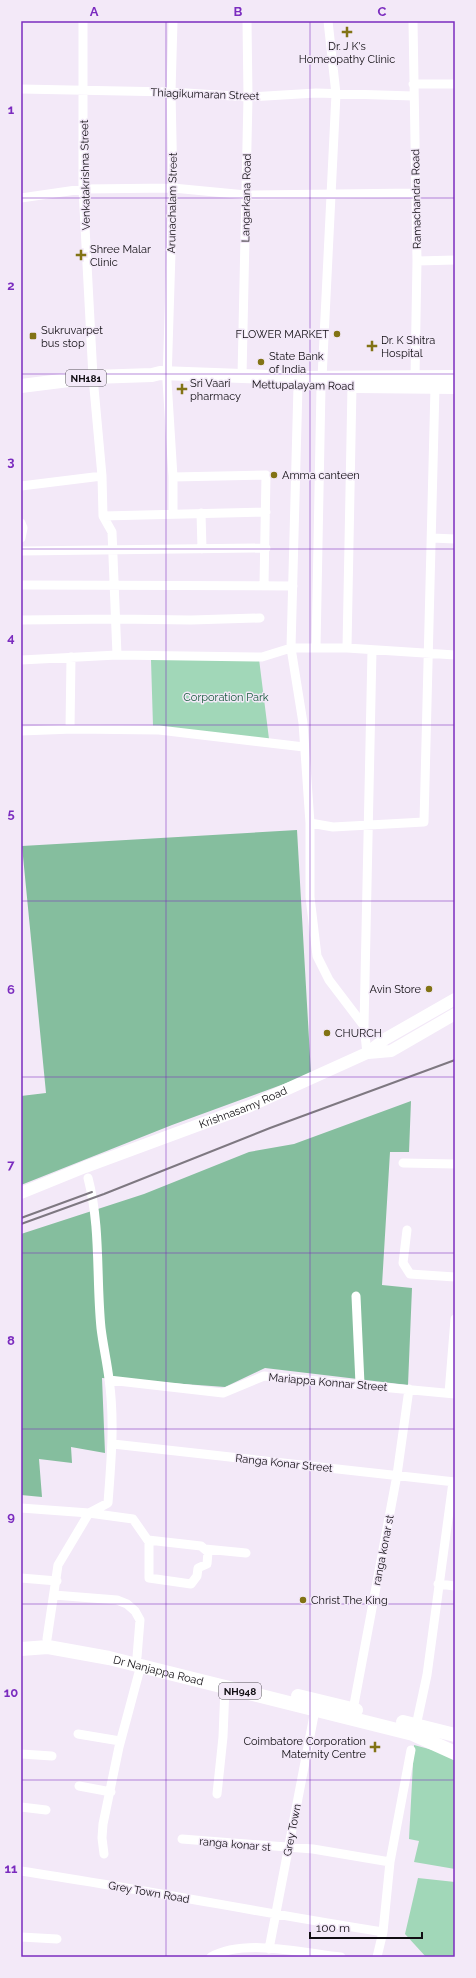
<svg xmlns="http://www.w3.org/2000/svg" width="476" height="1978" font-family="Raleway,sans-serif">
<rect width="100%" height="100%" fill="#f3e9f8"/>
<path fill="#a1d7b8" d="M259,659L269,739L153,726L151,660Z
M414,1745L455,1756V1869L414,1862L419,1841L409,1839Z
M418,1878L455,1882V1957H426L405,1934Z"/>
<path fill="#85be9e" d="M297,830L311,1074L172,1125L21,1185V1096L46,1093L22,846Z
M411,1101L409,1152H390L382,1285L412,1288L408,1385L265,1368L225,1387L102,1378L105,1453L71,1447L72,1463L39,1459L42,1497L21,1495V1234L144,1194L249,1152L294,1144Z"/>
<g fill="none" stroke-linecap="round" stroke-linejoin="round">
<path stroke="#fff" stroke-width="9" d="M83,21V189L93,377L102,476L103,516L112,532L117,655
M173,21L171,92L173,188L167,381L173,477V514
M413,21L417,261L415,376
M413,84H455
M21,89L171,92L248,97L316,93L413,96
M21,198L83,189L173,188L246,195L416,193
M417,261L455,260
M242,376L248,97L247,21
M322,378L336,94L328,21
M298,386L291,648L303,723L310,823V897L317,956L329,980L364,1026
M173,477L266,475L264,585
M21,486L102,476
M201,513L202,549
M103,516L266,512
M21,523L23,528L21,538
M432,538L455,539
M21,551L266,548
M21,585L293,586
M21,620L116,619L191,620L260,618
M316,648L321,387
M347,648L352,386
M21,660L117,655L262,657L291,648H347L455,655
M70,729L71,657
M21,731L73,729L159,730L304,747
M310,823L333,827L424,822L435,387
M367,1053L364,1026L372,650
M403,1163L455,1164
M88,1178C101,1227 96,1278 101,1328C103,1345 107,1362 109,1379C115,1421 111,1462 108,1503L89,1513
M407,1230L403,1263L410,1274L455,1277
M356,1296L360,1384
M109,1380L223,1393L264,1376L455,1394
M449,1393L455,1319
M113,1444L455,1482
M21,1508L89,1513L133,1519L149,1542V1578L191,1584L197,1576L198,1568L207,1564L208,1552L201,1546L148,1540
M205,1549L246,1553
M21,1578L57,1581
M438,1584L455,1586
M54,1595L117,1600L127,1604L135,1611L140,1620L137,1657
M47,1639L58,1565L89,1513
M353,1710L397,1475L409,1389
M416,1726L427,1675L453,1482
M78,1734L120,1741
M21,1754L52,1756
M79,1786L111,1792
M217,1794L223,1737L225,1687
M21,1807L46,1810
M182,1839L313,1849L390,1862
M104,1854L102,1838L103,1824L119,1747L141,1665
M21,1871C142,1889 262,1913 383,1932
M21,1937L57,1939
M269,1949L315,1710
M211,1957C244,1938 304,1953 341,1957
M377,1957L383,1932L390,1862L411,1750"/>
<g stroke="#fff" stroke-width="12">
<path d="M368,1053L391,1051L455,1014"/>
<path id="s1" d="M21,1193L85,1167L250,1106L367,1053L385,1039L455,999"/>
</g>
<g stroke="#fff" stroke-width="14">
<path d="M21,386L93,377L152,375L160,373L297,378L455,377"/>
<path d="M357,386L455,387"/>
<path id="s2" d="M21,1649L48,1647L109,1658L413,1734L455,1753"/>
<path d="M298,1696L356,1710"/>
<path d="M403,1722L455,1735"/>
</g>
<path stroke="#7e7881" stroke-width="2" d="M21,1218L92,1192
M21,1224L104,1194L270,1128L455,1060"/>
</g>
<path fill="none" stroke="#7b2cbf" stroke-width="1" stroke-opacity="0.55" d="M166,21V1957M310,21V1957M21,198H455M21,374H455M21,549H455M21,725H455M21,901H455M21,1077H455M21,1253H455M21,1429H455M21,1604H455M21,1780H455"/>
<g fill="#827315" stroke="#f3e9f8" stroke-width="1.5">
<path d="M345 26h4v4h4v4h-4v4h-4v-4h-4v-4h4z"/>
<path d="M79 249h4v4h4v4h-4v4h-4v-4h-4v-4h4z"/>
<circle cx="337" cy="334" r="4"/>
<rect x="29" y="332" width="8" height="8" rx="2"/>
<path d="M370 340h4v4h4v4h-4v4h-4v-4h-4v-4h4z"/>
<circle cx="261" cy="362" r="4"/>
<path d="M180 383h4v4h4v4h-4v4h-4v-4h-4v-4h4z"/>
<circle cx="274" cy="475" r="4"/>
<circle cx="429" cy="989" r="4"/>
<circle cx="327" cy="1033" r="4"/>
<circle cx="303" cy="1600" r="4"/>
<path d="M373 1741h4v4h4v4h-4v4h-4v-4h-4v-4h4z"/>
</g>
<g text-anchor="middle" stroke-width="3" stroke-linejoin="round" paint-order="stroke">
<g fill="#f3e9f8" stroke="#555058" stroke-width="1">
<rect x="66" y="370" width="40" height="16" rx="3"/>
<rect x="219" y="1683" width="42" height="16" rx="3"/>
</g>
<g font-size="10" font-weight="bold" fill="#110e13">
<text x="86" y="382">NH181</text>
<text x="240" y="1695">NH948</text>
</g>
<g font-size="11" fill="#110e13" stroke="#f3e9f8" text-anchor="start">
<text x="347" y="50" text-anchor="middle">Dr. J K's<tspan x="347" dy="13">Homeopathy Clinic</tspan></text>
<text x="90" y="253">Shree Malar<tspan x="90" dy="13">Clinic</tspan></text>
<text x="41" y="334">Sukruvarpet<tspan x="41" dy="13">bus stop</tspan></text>
<text x="329" y="338" text-anchor="end">FLOWER MARKET</text>
<text x="381" y="344">Dr. K Shitra<tspan x="381" dy="13">Hospital</tspan></text>
<text x="269" y="360">State Bank<tspan x="269" dy="13">of India</tspan></text>
<text x="190" y="387">Sri Vaari<tspan x="190" dy="13">pharmacy</tspan></text>
<text x="282" y="479">Amma canteen</text>
<text x="421" y="993" text-anchor="end">Avin Store</text>
<text x="335" y="1037">CHURCH</text>
<text x="311" y="1604">Christ The King</text>
<text x="366" y="1745" text-anchor="end">Coimbatore Corporation<tspan x="366" dy="13">Maternity Centre</tspan></text>
</g>
<g font-size="11" fill="#110e13" stroke="#f3e9f8">
<text transform="translate(205 94) rotate(2)" y="4">Thiagikumaran Street</text>
<text transform="translate(85 175) rotate(-91)" y="4">Venkatakrishna Street</text>
<text transform="translate(246 198) rotate(-89)" y="4">Langarkana Road</text>
<text transform="translate(416 199) rotate(-91)" y="4">Ramachandra Road</text>
<text transform="translate(172 203) rotate(-89)" y="4">Arunachalam Street</text>
<text transform="translate(303 385) rotate(1)" y="4">Mettupalayam Road</text>
<text dy="4" stroke="none"><textPath href="#s1" startOffset="238">Krishnasamy Road</textPath></text>
<text transform="translate(328 1382) rotate(5)" y="4">Mariappa Konnar Street</text>
<text transform="translate(284 1463) rotate(6)" y="4">Ranga Konar Street</text>
<text transform="translate(383 1550) rotate(-79)" y="4">ranga konar st</text>
<text dy="4" stroke="none"><textPath href="#s2" startOffset="140">Dr Nanjappa Road</textPath></text>
<text transform="translate(292 1830) rotate(-79)" y="4">Grey Town</text>
<text transform="translate(235 1844) rotate(5)" y="4">ranga konar st</text>
<text transform="translate(149 1892) rotate(10)" y="4">Grey Town Road</text>
</g>
<g font-size="11" fill="#14583a" stroke="#f3e9f8">
<text x="226" y="701">Corporation Park</text>
</g>
</g>
<rect width="476" height="1978" fill="none" stroke="#f3e9f8" stroke-width="44"/>
<path d="M310 1932v6h112v-6" fill="none" stroke="#110e13" stroke-width="2"/>
<text x="316" y="1932" font-size="12" fill="#110e13" stroke="#f3e9f8" stroke-width="3" paint-order="stroke">100 m</text>
<rect x="22" y="22" width="432" height="1934" fill="none" stroke="#7b2cbf" stroke-width="1.5"/>
<g font-size="13" text-anchor="middle" font-weight="bold" fill="#7b2cbf">
<text x="94" y="16">A</text>
<text x="238" y="16">B</text>
<text x="382" y="16">C</text>
<text x="11" y="114">1</text>
<text x="11" y="290">2</text>
<text x="11" y="466">3</text>
<text x="11" y="642">4</text>
<text x="11" y="818">5</text>
<text x="11" y="994">6</text>
<text x="11" y="1169">7</text>
<text x="11" y="1345">8</text>
<text x="11" y="1521">9</text>
<text x="11" y="1697">10</text>
<text x="11" y="1873">11</text>
</g>
</svg>
